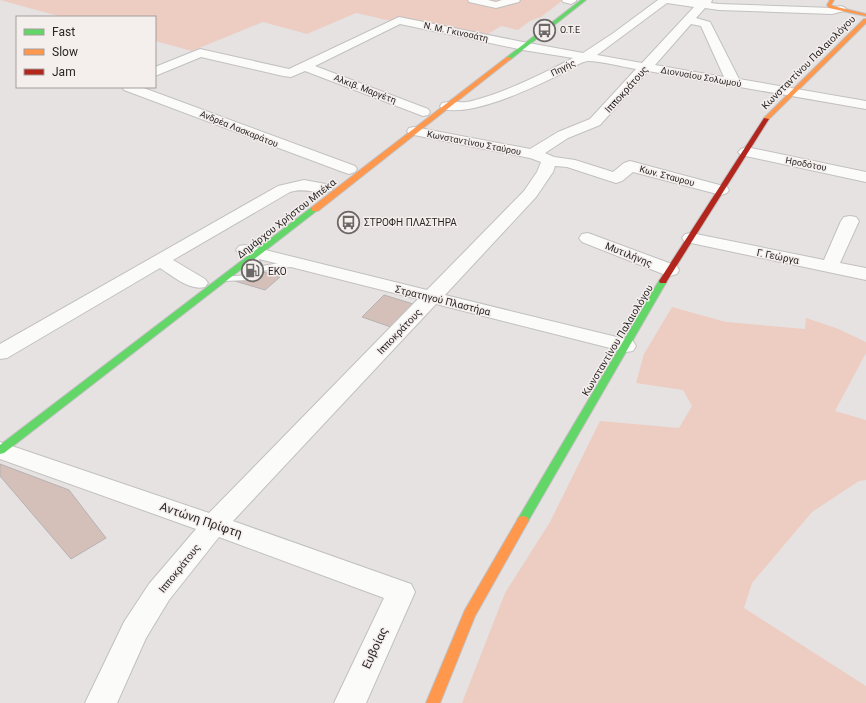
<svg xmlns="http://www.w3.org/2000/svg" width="866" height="703" font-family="Roboto,sans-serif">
<rect width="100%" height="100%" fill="#e5e2e1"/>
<path fill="#edcdc2" d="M0,0H563L541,17L530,21L518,30L501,26L485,36L391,21L356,13L307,34L263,22L192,51L155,41V17H62Z
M672,307L726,322L805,329L806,318L836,328L866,342V353L835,411L866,420V480L859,481L812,512L752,583L744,608L866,686V703H462L505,593L550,522L600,421L679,428L692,406L683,390L636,383L644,354Z"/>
<path fill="#d4c0b9" stroke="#b5b2b2" d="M250,268L280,277L265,290L235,281Z
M384,295L413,304L391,327L362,317Z
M0,464L69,490L106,538L71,559L0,476Z"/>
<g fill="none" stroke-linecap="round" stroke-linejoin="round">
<defs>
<path id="lane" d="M254,254L257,255L262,266L297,260L301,263L297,266L262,271L249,280L224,281L222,279L224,277L247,275L254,268L250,257Z"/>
<path id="street" d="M468,0H488L496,2L502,0H520L519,2L496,8L469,2Z
M562,0H576V1L571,4L563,2Z
M658,0H712L711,3L719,4L832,8L840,6L844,7L846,9L844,11L832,14L719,10L705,8L696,18L710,22L739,79L866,101V109L648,71L600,125L568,138L545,153L554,157L575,160L613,172L624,163L630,161L727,187L729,190L727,193L721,195L633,172L622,181L616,183L567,167L555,166L553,172L536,197L445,295L633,341L636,346L633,351L626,352L436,304L233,521L411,584L415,592L366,703H334L384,598L219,537L169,600L146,638L117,703H85L124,622L149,584L196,529L0,459V442L209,513L418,299L239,254L236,250L239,246L245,245L427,290L524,191L537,172L541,162L530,158L409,134L407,131L409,128L414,127L530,149L558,132L590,119L636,69C623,67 601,61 588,61C582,61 567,71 561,74C532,88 473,117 442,109L440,106L442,103C450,101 458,103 467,102C499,95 543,74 573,58L523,50L400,24L315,66L428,109L430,112L428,115L423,116L305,71L291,77L283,76L201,57L155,76V67L200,49L289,69L399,17L523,42L583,53L612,34ZM667,3L694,7L642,63L597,55ZM691,24L701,26L724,77L655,65Z
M122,87H141L355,166L357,169L355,172L349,174L343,172L124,90Z
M746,147L866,172V182L741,155L738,152L741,149Z
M304,180L331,185L333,188L331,191C317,195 305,187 290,192L173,260L205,279L208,283L205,287C189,291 173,276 160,268L7,358L0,359V344L278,186Z
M850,216L856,217L859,221L840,263L866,268V280L691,243L685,242L682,238L685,234L691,233L824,260L841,221L844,217Z
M588,233L677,266L679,270L677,274L670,276L663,274L582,242L579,238L582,234Z"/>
<path id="fast" d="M581,0H586L511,59H507V57Z
M312,207H318L319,209L4,453L0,454V445Z
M660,279H666L667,281L527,523L523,524L519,523L517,520L519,517Z"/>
<path id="slow" d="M830,0H834L831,5L833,6L866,14V16L829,8L827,5Z
M864,19H866V23L768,120H764V118Z
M507,57L512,58L318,211H312V207Z
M523,516L527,517L529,520L475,616L440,703H426L465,610L519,517Z"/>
<path id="jam" d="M764,118L769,119L667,281L666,283H660L659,281Z"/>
</defs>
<use href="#lane" stroke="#c2c0c0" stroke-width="2"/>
<use href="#street" stroke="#c2c0c0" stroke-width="2"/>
<use href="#fast" stroke="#c2c0c0" stroke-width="2"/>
<use href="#slow" stroke="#c2c0c0" stroke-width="2"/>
<use href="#jam" stroke="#c2c0c0" stroke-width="2"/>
<use href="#lane" fill="#fbfbfa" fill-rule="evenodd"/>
<use href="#street" fill="#fbfbfa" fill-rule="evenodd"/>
<use href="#fast" fill="#63d668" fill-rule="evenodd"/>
<use href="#slow" fill="#ff974d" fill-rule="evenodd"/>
<use href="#jam" fill="#b3261e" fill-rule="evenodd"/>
</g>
<defs>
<symbol id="bus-ring" viewBox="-11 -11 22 22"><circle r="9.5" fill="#f4eeec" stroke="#6b6867" stroke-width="1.5"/><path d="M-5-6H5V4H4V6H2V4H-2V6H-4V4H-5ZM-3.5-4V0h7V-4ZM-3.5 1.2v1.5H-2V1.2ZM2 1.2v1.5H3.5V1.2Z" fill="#6b6867"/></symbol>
<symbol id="fuel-ring" viewBox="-11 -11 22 22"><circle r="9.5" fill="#f4eeec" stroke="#6b6867" stroke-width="1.5"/><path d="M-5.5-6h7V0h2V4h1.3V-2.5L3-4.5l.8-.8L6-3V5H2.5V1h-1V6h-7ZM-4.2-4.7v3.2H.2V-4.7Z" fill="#6b6867"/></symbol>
</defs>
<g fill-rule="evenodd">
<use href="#bus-ring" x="532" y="18" width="25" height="25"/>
<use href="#bus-ring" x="336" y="210" width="25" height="25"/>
<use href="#fuel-ring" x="240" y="258" width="25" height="25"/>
</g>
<g text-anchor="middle" stroke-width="3" stroke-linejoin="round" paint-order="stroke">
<g font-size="9" fill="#292726" stroke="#f4eeec" text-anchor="start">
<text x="560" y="33">Ο.Τ.Ε</text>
</g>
<g font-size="9" fill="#292726" stroke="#f4eeec">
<text transform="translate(456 32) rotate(12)" y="3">Ν. Μ. Γκινοσάτη</text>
<text transform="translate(563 68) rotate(-26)" y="3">Πηγής</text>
<text transform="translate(701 77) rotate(10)" y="3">Διονυσίου Σολωμού</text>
<text transform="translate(365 89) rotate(21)" y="3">Αλκιβ. Μαργέτη</text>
<text transform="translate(239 129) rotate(22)" y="3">Ανδρέα Λασκαράτου</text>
<text transform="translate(474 143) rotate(11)" y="3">Κωνσταντίνου Σταύρου</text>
<text transform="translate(806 164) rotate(11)" y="3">Ηροδότου</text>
<text transform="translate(667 176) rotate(15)" y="3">Κων. Σταυρου</text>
</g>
<g font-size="10" fill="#292726" stroke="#f4eeec">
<text transform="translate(808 62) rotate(-45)" y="4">Κωνσταντίνου Παλαιολόγου</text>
<text transform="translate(626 89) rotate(-48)" y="4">Ιπποκράτους</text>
<text transform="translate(286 218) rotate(-38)" y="4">Δημάρχου Χρήστου Μπέκα</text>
<text transform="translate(629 254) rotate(22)" y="4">Μυτιλήνης</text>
<text transform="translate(778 256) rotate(11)" y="4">Γ. Γεώργα</text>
<text transform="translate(443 300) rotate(14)" y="4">Στρατηγού Πλαστήρα</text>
<text transform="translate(399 331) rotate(-46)" y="4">Ιπποκράτους</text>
<text transform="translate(617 340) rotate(-59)" y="4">Κωνσταντίνου Παλαιολόγου</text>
<text transform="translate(179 568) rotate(-51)" y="4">Ιπποκράτους</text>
</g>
<g font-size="10" fill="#292726" stroke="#f4eeec" text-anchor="start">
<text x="364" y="226">ΣΤΡΟΦΗ ΠΛΑΣΤΗΡΑ</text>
<text x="268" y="275">ΕΚΟ</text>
</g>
<g font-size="12" fill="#292726" stroke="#f4eeec">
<text transform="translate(201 520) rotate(19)" y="4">Αντώνη Πρίφτη</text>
<text transform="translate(375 648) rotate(-65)" y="4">Ευβοίας</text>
</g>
</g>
<rect x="16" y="16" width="140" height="72" fill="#f4eeec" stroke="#a39e9d"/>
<rect x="24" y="29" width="20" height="6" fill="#63d668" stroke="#a39e9d"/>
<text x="52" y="36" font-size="12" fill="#292726">Fast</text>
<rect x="24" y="49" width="20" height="6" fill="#ff974d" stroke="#a39e9d"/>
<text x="52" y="56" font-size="12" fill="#292726">Slow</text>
<rect x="24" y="69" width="20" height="6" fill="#b3261e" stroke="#a39e9d"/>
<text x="52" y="76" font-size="12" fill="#292726">Jam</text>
</svg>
